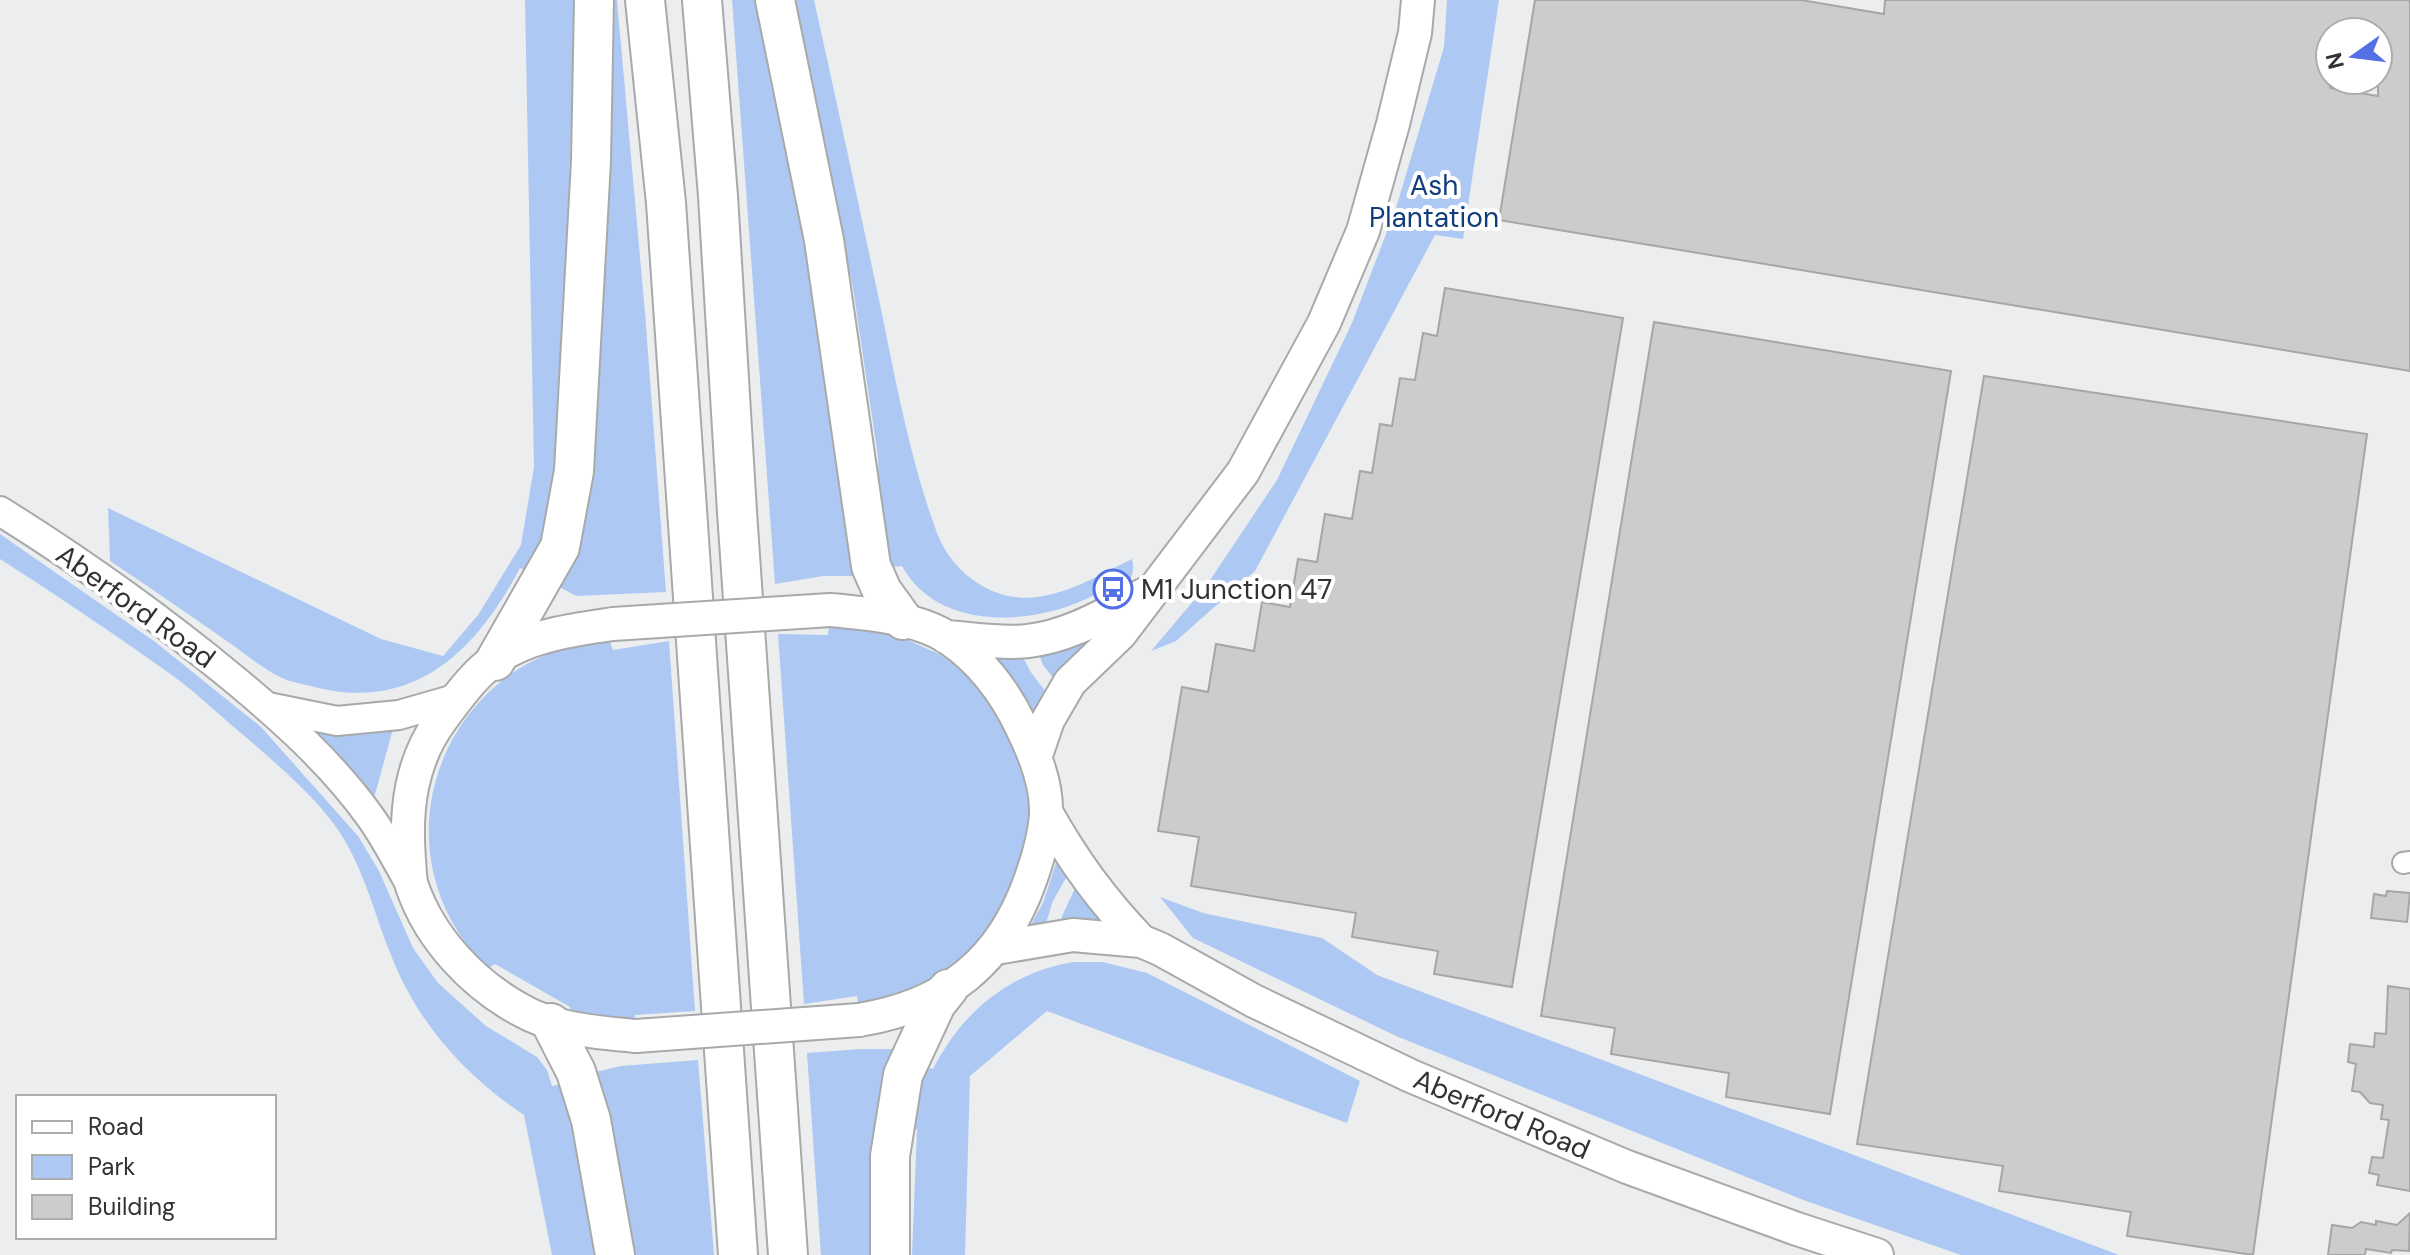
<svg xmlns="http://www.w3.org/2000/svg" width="2410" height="1255" font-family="'DM Sans',sans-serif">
<rect width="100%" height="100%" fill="#ecedee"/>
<path fill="#adc9f3" d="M525,0H576L558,469L555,494L534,574L520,568C476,652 413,714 311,686C302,684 291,682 282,678C264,670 247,655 231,644C191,616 151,588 110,561L108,508L381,639L443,656L478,615L521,545L534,467Z
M602,0H617L645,313L666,592L576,596L556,585Z
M732,0H760L793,148L863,576H823L775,584Z
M793,0H814C837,103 859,206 881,309C896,383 911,463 937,533C945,554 960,572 979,584C1032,617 1083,583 1132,559C1138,580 1120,594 1104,604L1096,594C1037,626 939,633 902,566L886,568L880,531L878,457L853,288Z
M1447,0H1499L1463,239L1435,235L1255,571L1176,641L1151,651L1206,586L1277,480L1352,323L1396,208L1444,47Z
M0,534L154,641L261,727L358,836L379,871L413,948L438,983L486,1026L537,1057L547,1070L552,1086L565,1083L595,1255H552L524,1115C464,1075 417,1022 391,955C373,911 364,867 336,827C310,791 274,762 241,733C219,715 199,695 176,678C119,637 59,597 0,559Z
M829,627L862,628L894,634L939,654L965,673L988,697L1019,754L1029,802L1026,851L995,926L949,972L905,994L858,1005L857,996L804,1004L778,634L828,635Z
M1097,632L1058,684L1043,665L1039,654Z
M669,641L695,1011L635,1015V1019L571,1014L570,1007L495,964L487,969C465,945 446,918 437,886C401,770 487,644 610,642L613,650Z
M998,657H1023L1030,671L1049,696L1036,717L1015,681L997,660Z
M289,716L393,729L374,798Z
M1056,863H1059L1067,876L1053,901L1044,929L1029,928L1043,903Z
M1076,886L1117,928L1060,927L1062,916Z
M1160,897L1203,913L1322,938L1377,975L2119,1255H1961L1806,1201L1396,1036L1193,938Z
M1073,962H1103L1147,973L1360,1081L1347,1123L1047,1011L970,1076L965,1255H912L917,1130L910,1123L923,1066L933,1069C962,1012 1009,973 1073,962Z
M861,1049H898L883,1255H821L807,1053Z
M698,1060L714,1255H623L587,1074L621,1066Z"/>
<path fill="#cbcccd" stroke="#a6a6a7" stroke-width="2" fill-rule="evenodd" d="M1535,0H1801L1884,14L1885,0H2410V371L1499,220ZM2330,32H2378V96L2330,88Z
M1445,288L1623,318L1512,987L1434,974L1438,951L1352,937L1356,913L1191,886L1199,837L1158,831L1182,687L1208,692L1216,644L1254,651L1262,602L1290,607L1298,559L1317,562L1325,514L1352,519L1360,471L1372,473L1380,424L1392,426L1400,378L1415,380L1423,333L1437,336Z
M1654,322L1951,371L1830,1114L1726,1097L1729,1073L1611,1054L1615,1028L1541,1016Z
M1984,376L2367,434L2253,1255L2127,1236L2131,1212L1999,1191L2003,1166L1857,1144Z
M2387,891L2410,893L2407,922L2371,918L2374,894L2386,896Z
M2388,986L2410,989V1191L2377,1185L2379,1175L2369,1173L2372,1157L2383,1158L2389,1120L2381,1119L2383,1105L2370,1103L2360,1092L2352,1091L2356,1064L2348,1062L2350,1044L2374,1047L2375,1033L2386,1034Z
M2410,1213L2409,1251L2392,1250L2391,1253L2366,1249L2365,1255H2328L2332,1225L2352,1228L2361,1222L2376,1225V1221L2397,1225Z"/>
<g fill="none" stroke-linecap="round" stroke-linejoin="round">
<defs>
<path id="street" d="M2403,863L2410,862"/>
<path id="secondary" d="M0,511C80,561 156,615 229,675C280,717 332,763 371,818C386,839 398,863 411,886
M268,707L337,721L399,715L458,698"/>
<path id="primary" d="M830,610C866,613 918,618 948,638C980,659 1005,692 1021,726C1034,752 1047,783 1046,813C1045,834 1038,858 1031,878C1002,962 946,1006 859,1020
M613,624C578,629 540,634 508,651C479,667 460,694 441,720C411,761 405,809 409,859C410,868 409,880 413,889C431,939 472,983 519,1009C555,1030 596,1032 636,1036
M946,637C973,639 1002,644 1028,641C1071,636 1107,613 1145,594
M1036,755L1048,720L1070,682L1120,634L1243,472L1324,323L1363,231L1393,124L1415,33L1418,0
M1046,812C1074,862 1102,900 1141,941
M996,948L1073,935L1141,941L1160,949L1254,1001L1411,1076L1627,1167L1797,1229L1877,1255"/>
<path id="highway" d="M645,0L666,203L738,1255
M702,0L718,196L737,512L788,1255
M775,0L824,240L871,566L882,591L903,620
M495,661L560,547L574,471L591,161L594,0
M551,1023L576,1072L591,1120L615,1255
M890,1255V1156L903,1075L936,1004L948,989"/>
</defs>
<use href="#street" stroke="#a8a9aa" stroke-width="24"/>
<use href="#secondary" stroke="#a8a9aa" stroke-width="32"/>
<use href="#primary" stroke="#a8a9aa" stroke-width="36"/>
<use href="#highway" stroke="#a8a9aa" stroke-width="42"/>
<use href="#street" stroke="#fff" stroke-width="20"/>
<use href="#secondary" stroke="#fff" stroke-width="28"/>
<use href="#primary" stroke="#fff" stroke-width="32"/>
<use href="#highway" stroke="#fff" stroke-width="38"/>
<defs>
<path id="primary-bridge" d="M613,624L830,610
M636,1036L859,1020"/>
</defs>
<use href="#primary-bridge" stroke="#a8a9aa" stroke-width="36" stroke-linecap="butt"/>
<use href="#primary-bridge" stroke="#fff" stroke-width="32"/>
</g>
<defs>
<symbol id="bus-ring" viewBox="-11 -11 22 22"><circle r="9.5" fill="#fff" stroke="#5370e5" stroke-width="1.5"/><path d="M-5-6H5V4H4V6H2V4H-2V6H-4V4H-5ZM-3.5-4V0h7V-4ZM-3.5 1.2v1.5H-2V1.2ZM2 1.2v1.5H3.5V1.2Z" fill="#5370e5"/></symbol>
</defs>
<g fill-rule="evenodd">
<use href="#bus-ring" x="1091" y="567" width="44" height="44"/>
</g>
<g text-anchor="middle" stroke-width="8" stroke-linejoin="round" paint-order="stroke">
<g font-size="28" fill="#103d7c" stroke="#fff">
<text x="1434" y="195">Ash<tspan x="1434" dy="32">Plantation</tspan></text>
</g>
<g font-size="28" fill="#323233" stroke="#fff" text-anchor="start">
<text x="1141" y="599">M1 Junction 47</text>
</g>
<g font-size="28" fill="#323233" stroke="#fff">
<text transform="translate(136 606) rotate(36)" y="10">Aberford Road</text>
<text transform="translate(1502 1114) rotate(23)" y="10">Aberford Road</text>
</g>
</g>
<rect x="16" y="1095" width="260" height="144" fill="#ffffff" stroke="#adadad" stroke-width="2"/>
<rect x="32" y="1121" width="40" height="12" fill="#ffffff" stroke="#adadad" stroke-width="2"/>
<text x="88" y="1135" font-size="24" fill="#323233">Road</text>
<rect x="32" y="1155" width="40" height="24" fill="#adc9f3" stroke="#adadad" stroke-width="2"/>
<text x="88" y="1175" font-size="24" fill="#323233">Park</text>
<rect x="32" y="1195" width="40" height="24" fill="#cbcccd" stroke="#adadad" stroke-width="2"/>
<text x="88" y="1215" font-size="24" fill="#323233">Building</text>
<g transform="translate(2354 56) rotate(256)"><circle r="38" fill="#ffffff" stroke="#adadad" stroke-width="2"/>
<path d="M0-6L14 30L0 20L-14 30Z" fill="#5370e5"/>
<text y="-12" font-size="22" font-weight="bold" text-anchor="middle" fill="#323233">N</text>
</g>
</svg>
